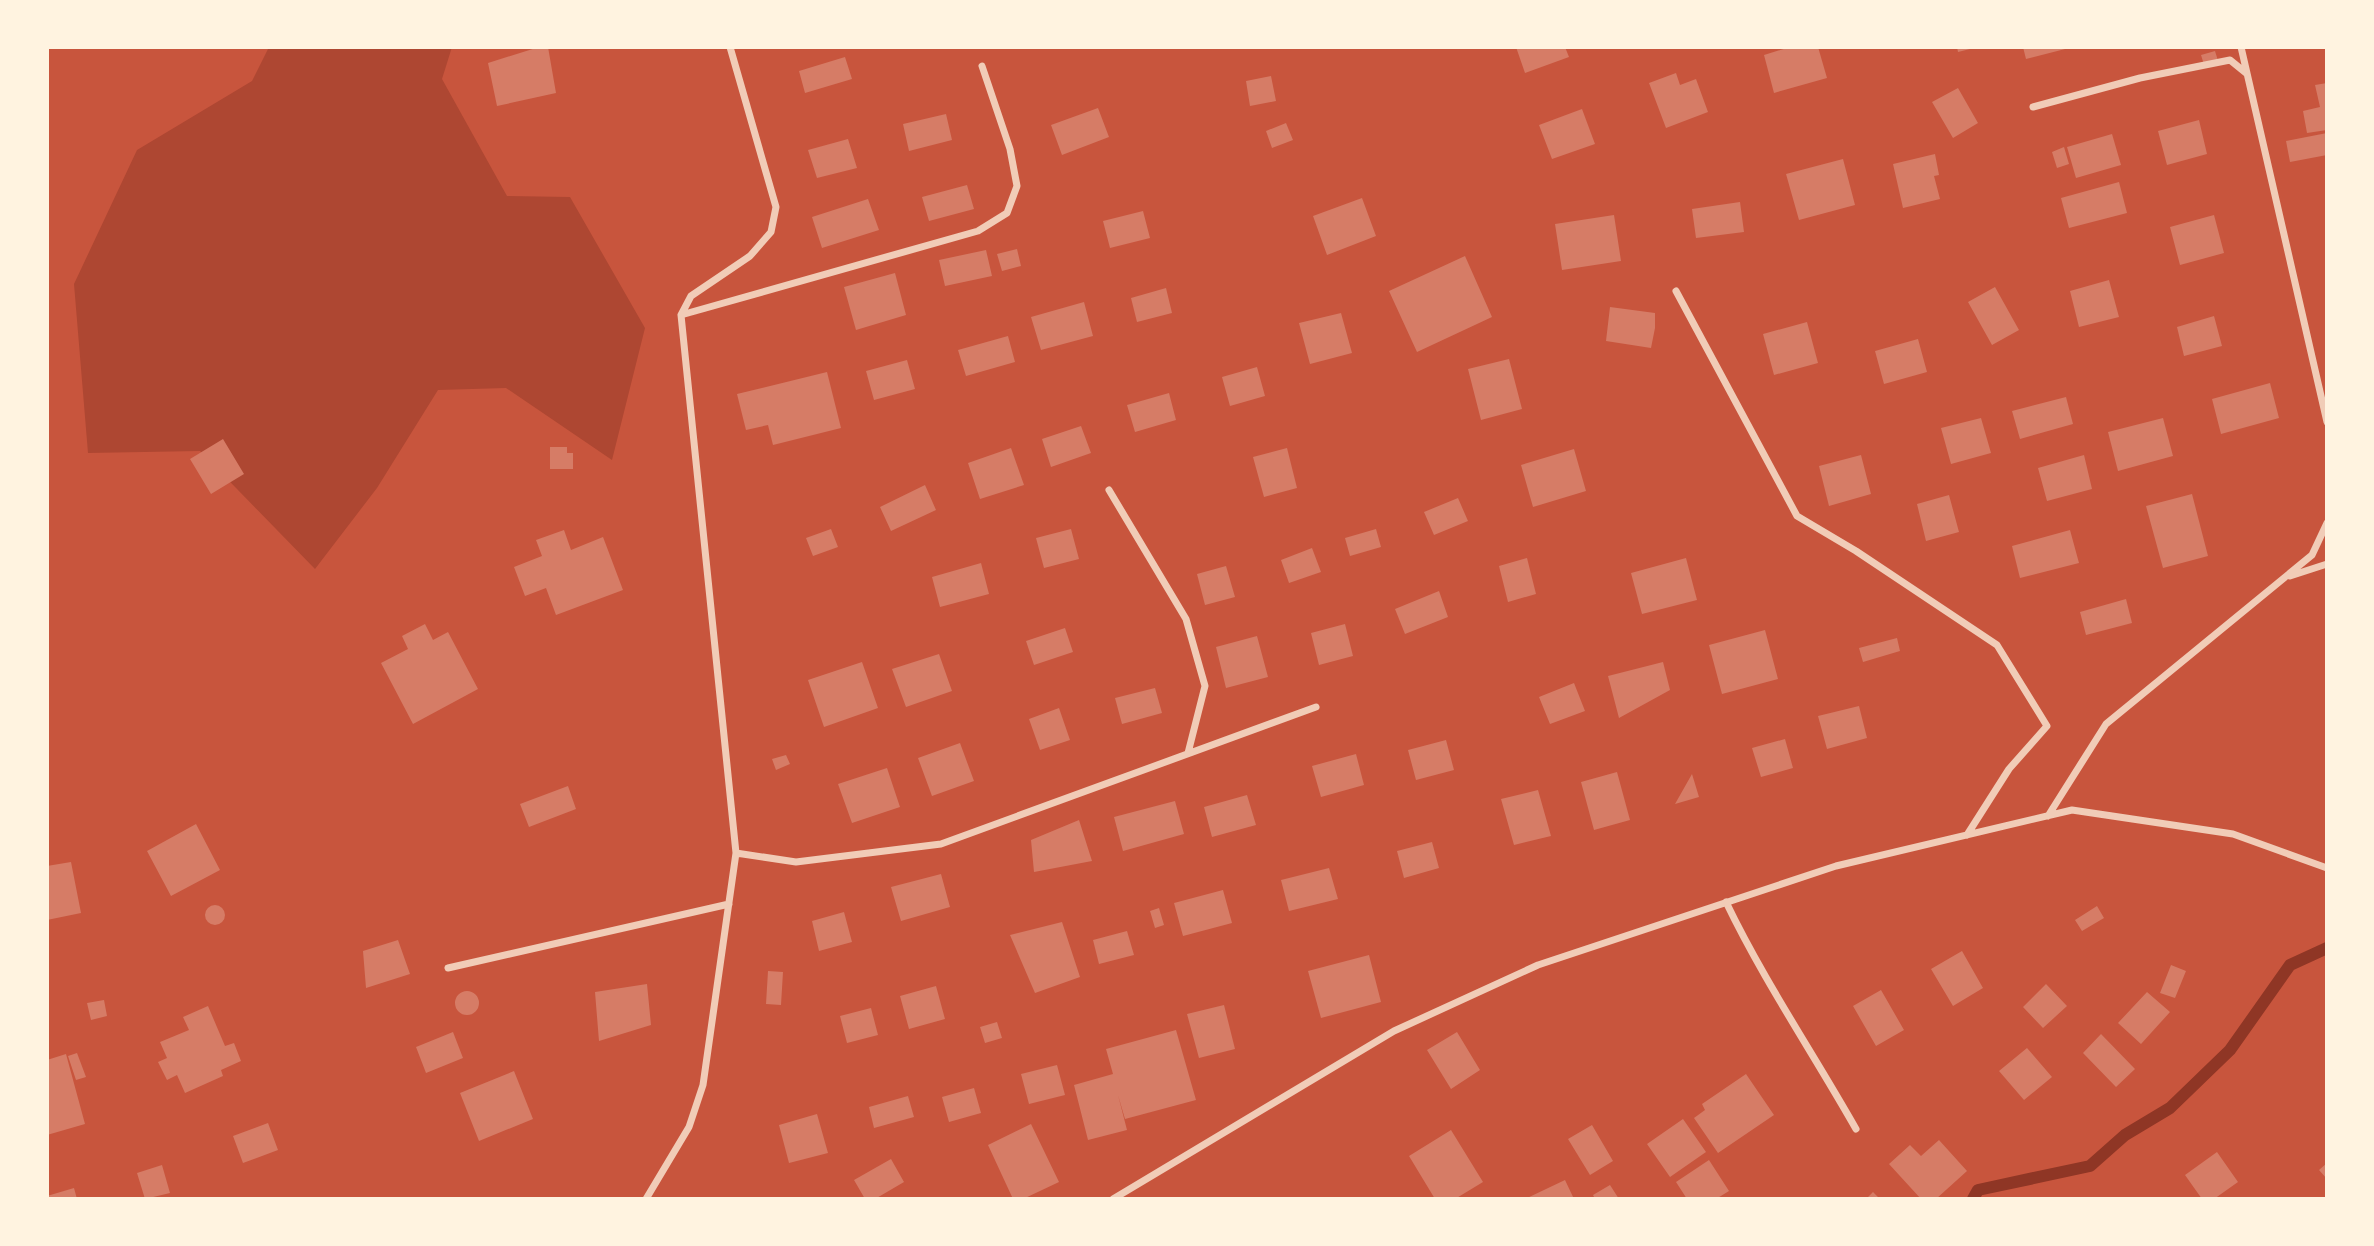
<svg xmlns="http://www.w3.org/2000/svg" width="2374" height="1246" font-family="Roboto,sans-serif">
<rect width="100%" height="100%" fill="#c8553d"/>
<path fill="#ae4732" d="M269,47H452L442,79L507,196L570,197L645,328L612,460L506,388L438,390L377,488L315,569L200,451L88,453L74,284L137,150L252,81Z"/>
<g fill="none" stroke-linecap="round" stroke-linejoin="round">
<path stroke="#8f3625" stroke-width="12" d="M1973,1199L1978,1190L2090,1166L2125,1135L2170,1108L2230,1050L2290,965L2327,948"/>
</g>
<path fill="#d67c66" d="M539,47H548L556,93L497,106L488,63Z
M1516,47H1565L1569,57L1525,73Z
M1790,47H1818L1827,78L1774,93L1764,55Z
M1957,47H1974V48L1958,52Z
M2023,47H2068L2069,48L2026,59Z
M2215,51L2219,64L2205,68L2201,55Z
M845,57L852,79L805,93L799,71Z
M1676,73L1680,85L1696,79L1708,112L1666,128L1649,83Z
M1271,76L1276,101L1250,106L1246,81Z
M2327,83V130L2307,133L2303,111L2320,107L2315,85Z
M1958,88L1978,123L1953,138L1932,102Z
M1098,108L1109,137L1062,155L1051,125Z
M1582,109L1595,144L1552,159L1539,125Z
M946,114L952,140L909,151L903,124Z
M2199,120L2207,154L2167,165L2158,131Z
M1286,123L1293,140L1272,148L1266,131Z
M2327,133V155L2290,162L2286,141Z
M2112,134L2121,165L2076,178L2067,147Z
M848,139L857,168L817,178L808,150Z
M2064,147L2069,164L2057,168L2052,152Z
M1935,154L1939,175L1934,176L1940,199L1903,208L1893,164Z
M1843,159L1855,205L1799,220L1786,174Z
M2119,182L2127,213L2069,228L2061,198Z
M967,185L974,209L929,221L922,197Z
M1362,198L1376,236L1327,255L1313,216Z
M868,199L879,230L822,248L812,217Z
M1740,202L1744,232L1696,238L1692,209Z
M1143,211L1150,238L1110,248L1103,221Z
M1614,215L1621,261L1562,270L1555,224Z
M2214,215L2224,253L2180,265L2170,227Z
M1017,249L1021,266L1002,271L997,254Z
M986,250L992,276L945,286L939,260Z
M1465,256L1492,317L1417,352L1389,291Z
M895,273L906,315L856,330L844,287Z
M2109,280L2119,317L2079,327L2070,291Z
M1995,287L2019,330L1992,345L1968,302Z
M1166,288L1172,313L1137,322L1131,298Z
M1084,302L1093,336L1041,350L1031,317Z
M1610,307L1655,313V328L1651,348L1606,341Z
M1341,313L1352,353L1310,364L1299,323Z
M2214,316L2222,346L2184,356L2177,327Z
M1807,322L1818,363L1774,375L1763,334Z
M1008,336L1015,362L966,376L958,350Z
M1918,339L1927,372L1884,384L1875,351Z
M1509,359L1522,409L1481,420L1468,369Z
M907,360L915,389L874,400L866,371Z
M1257,367L1265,396L1230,406L1222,377Z
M827,372L841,428L773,445L768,425L746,430L737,394Z
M2270,383L2279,418L2221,434L2212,399Z
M1169,393L1176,420L1135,432L1127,405Z
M2066,397L2073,424L2020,439L2012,411Z
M1981,418L1991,453L1951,464L1941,428Z
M2163,418L2173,456L2118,471L2108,432Z
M1081,426L1091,453L1051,467L1042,439Z
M223,439L244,474L211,494L190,459Z
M550,447H567V453H573V469H550Z
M1011,448L1024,485L980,499L968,463Z
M1287,448L1297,488L1264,497L1253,457Z
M1574,449L1586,491L1533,507L1521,465Z
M1861,455L1871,494L1829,506L1819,466Z
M2084,455L2092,489L2047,501L2038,468Z
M925,485L936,510L891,531L880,507Z
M2192,494L2208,556L2163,568L2146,506Z
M1949,495L1959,532L1926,541L1917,504Z
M1458,498L1468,521L1434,535L1424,512Z
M831,529L838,547L813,556L806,538Z
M1071,529L1079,559L1044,568L1036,538Z
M1376,529L1381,547L1350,556L1345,538Z
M564,530L571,550L603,537L623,590L556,615L546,588L525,596L514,567L542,556L536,540Z
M2070,530L2079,563L2020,578L2012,546Z
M1312,548L1321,572L1289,583L1281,560Z
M1527,558L1536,594L1508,602L1499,566Z
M1686,558L1697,600L1642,614L1631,573Z
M981,563L989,594L940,607L932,577Z
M1226,566L1235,597L1205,605L1197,574Z
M1439,591L1448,617L1405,634L1395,609Z
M2126,599L2132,623L2086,635L2080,612Z
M425,624L433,640L448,632L478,689L413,724L381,663L408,649L402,636Z
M1345,624L1353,656L1319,665L1311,633Z
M1065,628L1073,652L1034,665L1026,641Z
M1765,630L1778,679L1722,694L1709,645Z
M1257,636L1268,677L1226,688L1216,647Z
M1897,638L1900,651L1863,662L1859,648Z
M939,654L952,691L906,707L892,669Z
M862,662L878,708L824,727L808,680Z
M1663,662L1670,690L1619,718L1608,676Z
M1574,683L1585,711L1550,724L1539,697Z
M1155,688L1162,713L1122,724L1115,698Z
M1859,706L1867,738L1827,749L1818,716Z
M1059,708L1070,740L1040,750L1029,719Z
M1785,739L1793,768L1761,777L1752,748Z
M1446,740L1454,770L1416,780L1408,750Z
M960,743L974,781L932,796L918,758Z
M1356,754L1364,785L1321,797L1312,766Z
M786,755L790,764L776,770L772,759Z
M887,768L900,807L852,823L838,784Z
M1617,772L1630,820L1594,830L1581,782Z
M1692,774L1699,797L1675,804Z
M568,786L576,809L529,827L520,804Z
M1538,790L1551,836L1514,845L1501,799Z
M1247,795L1256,825L1212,837L1204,807Z
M1175,801L1184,834L1123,851L1114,817Z
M1079,820L1092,861L1034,872L1031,840Z
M196,824L220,870L171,896L147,851Z
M1432,842L1439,868L1404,878L1397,851Z
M71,862L81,913L47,920V866Z
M1329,868L1338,899L1289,911L1281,880Z
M941,874L950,907L901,921L891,887Z
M1223,890L1232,923L1183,936L1174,903Z
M205 915a10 10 0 1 1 20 0a10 10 0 1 1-20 0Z
M2097,906L2104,918L2082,931L2075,920Z
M1159,908L1164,925L1155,928L1150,911Z
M844,912L852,942L819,951L812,921Z
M1062,922L1080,977L1035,993L1010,935Z
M1127,931L1134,955L1099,964L1093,940Z
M398,940L410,974L366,988L363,951Z
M1962,951L1983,988L1953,1006L1931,969Z
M1369,955L1381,1002L1321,1018L1308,971Z
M2171,965L2186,971L2175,998L2160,993Z
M768,971L783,972L781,1005L766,1004Z
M647,984L651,1025L599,1041L595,992Z
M2046,984L2067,1006L2043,1028L2023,1007Z
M936,986L945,1019L909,1029L900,996Z
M1881,990L1904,1030L1876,1046L1853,1006Z
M455 1003a12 12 0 1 1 24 0a12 12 0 1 1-24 0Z
M2147,992L2170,1012L2141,1044L2118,1023Z
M104,1000L107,1016L91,1020L87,1003Z
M1224,1005L1235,1049L1199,1058L1187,1014Z
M208,1006L225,1046L234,1043L241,1061L221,1070L223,1076L185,1093L177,1075L167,1080L158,1062L167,1058L160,1042L189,1030L183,1017Z
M871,1008L878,1035L847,1043L840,1016Z
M997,1022L1002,1038L985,1043L980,1027Z
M1176,1030L1196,1100L1125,1119L1118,1095L1127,1130L1088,1140L1074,1085L1113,1074L1106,1049Z
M453,1032L463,1058L426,1073L416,1047Z
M1457,1032L1480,1070L1451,1089L1427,1050Z
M2101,1034L2135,1069L2116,1087L2083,1053Z
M2027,1048L2052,1077L2024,1100L1999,1071Z
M77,1053L86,1077L76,1080L68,1056Z
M66,1054L85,1124L47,1135V1060Z
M1057,1065L1065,1095L1029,1104L1021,1074Z
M514,1071L533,1119L479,1141L460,1093Z
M1746,1074L1774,1115L1718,1153L1694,1118L1705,1110L1702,1104Z
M974,1088L981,1113L949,1122L942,1097Z
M908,1096L914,1117L874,1128L869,1107Z
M817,1114L828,1153L789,1163L779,1125Z
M1683,1119L1706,1152L1670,1177L1647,1144Z
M268,1123L278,1150L243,1163L233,1136Z
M1031,1124L1059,1182L1023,1199H1013L988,1145Z
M1592,1125L1613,1161L1590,1175L1568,1139Z
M1451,1130L1483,1182L1455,1199H1435L1409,1156Z
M1939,1140L1967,1171L1936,1199H1921L1889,1164L1910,1145L1921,1156Z
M2217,1152L2238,1182L2214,1199H2202L2185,1175Z
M891,1159L904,1182L875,1199H865L854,1180Z
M1709,1160L1729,1191L1716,1199H1687L1676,1182Z
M2327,1163V1179L2319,1170Z
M162,1165L170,1193L145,1199L137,1173Z
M1565,1180L1574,1199H1525Z
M1610,1185L1619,1199H1595L1593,1195Z
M74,1188L77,1199H47V1196Z
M1873,1192L1880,1199H1866Z"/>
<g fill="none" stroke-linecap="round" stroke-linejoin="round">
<path stroke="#f1ccb7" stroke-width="7" d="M2241,47L2327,422
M2033,107L2140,78L2230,60L2246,73
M1676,291L1797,516L1856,551L1997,645L2047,726L2009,769L1967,835
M681,315L978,231L1007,213L1017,186L1010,149L982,66
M1109,490L1186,619L1205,686L1188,753
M2290,576L2327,564
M2048,816L2106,724L2312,555L2327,523
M736,853L796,862L941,844L1316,707
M1726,902C1764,981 1813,1053 1856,1129
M448,968L729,904
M646,1199L689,1127L703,1085L736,853L681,315L691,296L750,256L771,232L776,207L730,47
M1113,1199L1394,1031L1538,965L1836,866L2072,810L2233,834L2327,868"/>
</g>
<rect width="2374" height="1246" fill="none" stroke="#fff3e0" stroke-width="98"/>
</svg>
